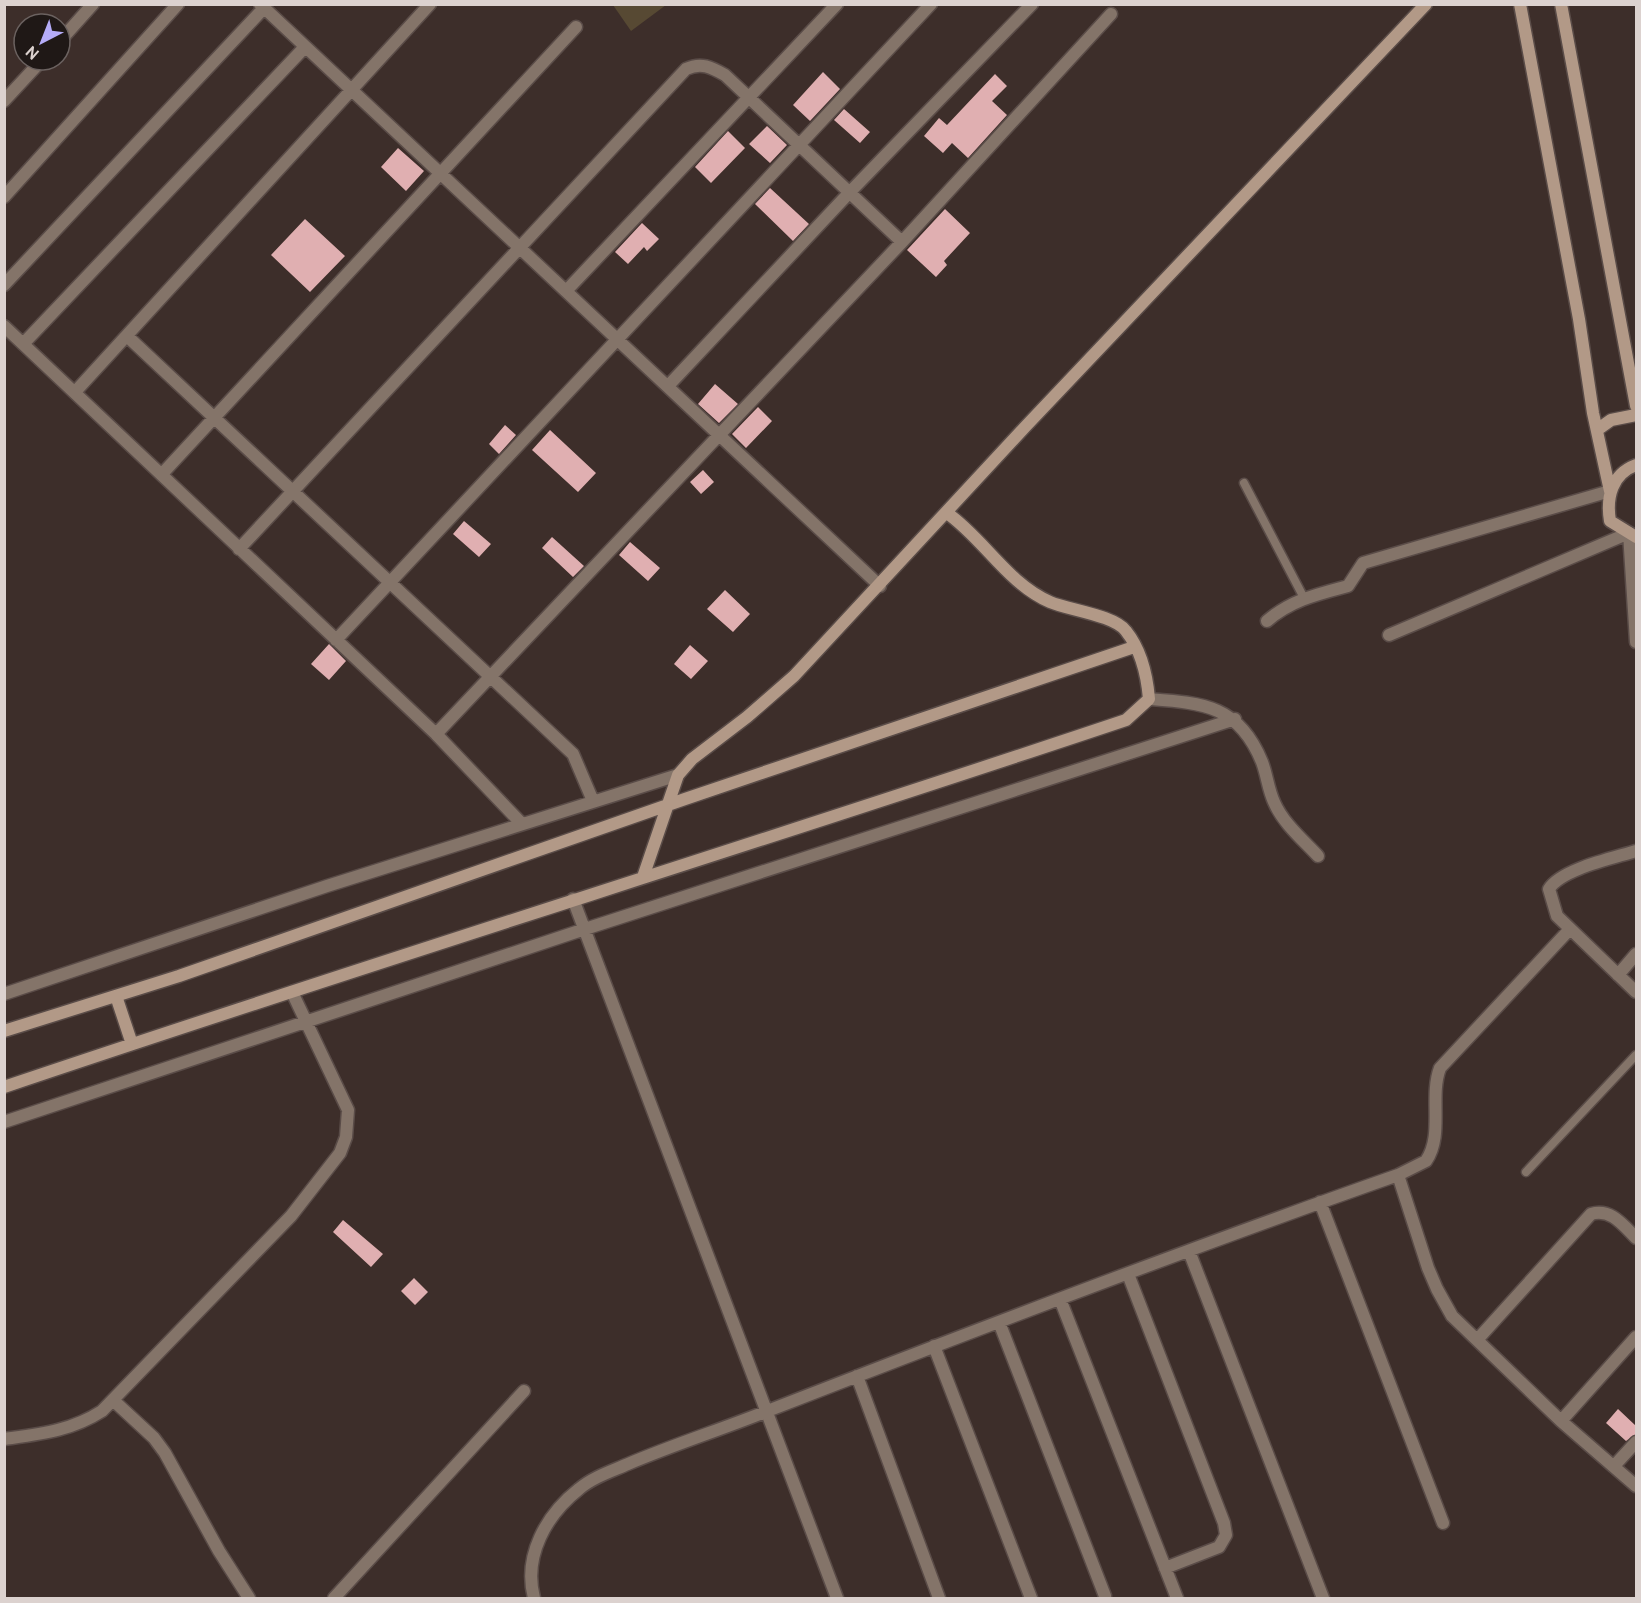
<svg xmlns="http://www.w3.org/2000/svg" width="1641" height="1603" font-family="Overpass,sans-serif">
<rect width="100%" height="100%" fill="#3d2e2a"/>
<path fill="#574933" d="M613,5H666L631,31Z"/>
<path fill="#e0afb1" d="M823,72L840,89L810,121L793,105Z
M995,74L1007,86L992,101L1007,115L968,158L952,143L943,153L924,136L939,118L947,125Z
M844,109L870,132L860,143L834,120Z
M767,126L787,145L770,163L749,144Z
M728,131L745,148L711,183L695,167Z
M398,148L424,171L406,191L381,167Z
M770,188L809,224L793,241L755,204Z
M945,209L970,233L944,261L947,265L936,277L907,250Z
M305,219L345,256L310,292L271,255Z
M642,223L659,239L647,251L644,247L628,264L615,252Z
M715,384L738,404L719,423L698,404Z
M758,407L772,421L746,448L732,434Z
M505,425L516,435L499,454L489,444Z
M550,430L596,473L578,492L532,450Z
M703,470L714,482L701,494L690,482Z
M464,521L491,544L479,557L453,534Z
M552,537L584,566L573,577L542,548Z
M630,542L660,568L648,581L619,555Z
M725,590L750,614L733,632L707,609Z
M329,644L346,661L329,680L311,664Z
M690,645L708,661L691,679L674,664Z
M343,1220L383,1254L371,1267L333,1232Z
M414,1278L428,1292L415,1305L401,1291Z
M1618,1409L1636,1426V1434L1626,1441L1606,1423Z"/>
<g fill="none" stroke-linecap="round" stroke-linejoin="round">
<defs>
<path id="lane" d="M1244,483L1304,598
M1526,1172L1636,1055"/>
<path id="street" d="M260,4L880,586
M60,41L93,4
M4,101L42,60
M4,197L178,4
M4,285L264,8
M567,290L837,4
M4,326L436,734L522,824
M127,336L573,754L593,801
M23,344L305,47
M668,386L849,193L1032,4
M75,392L430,4
M162,474L576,27
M239,549L686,69C701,62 711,67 725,75L902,242
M1267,621C1291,600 1318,594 1348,586L1363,563L1610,491
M1389,635L1629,533L1636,642
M336,640L931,4
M1149,699C1203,703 1239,705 1262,762C1267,775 1268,789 1274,802C1283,823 1302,839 1318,856
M436,734L902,242L1111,14
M1636,851C1614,858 1561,869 1549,889L1557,916L1636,992
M573,899L837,1598
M1618,975L1636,954
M4,994L327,886L678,775
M4,1122L585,929L1235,719
M1398,1175L1428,1268L1437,1289L1452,1316L1561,1421L1636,1486
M1320,1202L1443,1523
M1189,1251L1323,1598
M1128,1274L1224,1523L1226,1535L1219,1547L1165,1568
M1060,1299L1177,1598
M999,1322L1105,1596
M1477,1340L1591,1214C1611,1208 1623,1225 1636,1238
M934,1346L1031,1598
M857,1376L939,1598
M114,1401L154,1438L165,1453L219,1551L249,1598
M1561,1421L1636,1337
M4,1439C40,1434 71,1431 102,1411L291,1216L340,1153L346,1137L348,1110L292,992
M1614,1466L1636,1442
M334,1598L524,1391
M534,1598C523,1556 546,1515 579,1489C593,1477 612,1471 628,1464C675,1444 723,1429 770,1410C978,1329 1187,1249 1398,1175L1426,1161C1444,1135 1429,1097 1440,1068L1570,929"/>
<path id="secondary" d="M1520,4L1579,319L1593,413L1610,491
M1561,4L1636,406
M1597,430L1611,420L1636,415
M1636,465C1612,474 1606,497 1610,521L1636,537
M643,877L678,775L692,759L747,717L794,676L1025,427L1426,4
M116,996L132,1044
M4,1031L179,976L685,799L1134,647
M4,1087C377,961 753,845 1126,720L1149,699C1147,675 1142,651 1126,631C1114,615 1068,610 1050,602C1007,583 984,539 947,513"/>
</defs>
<use href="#lane" stroke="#5a4c48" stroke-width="11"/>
<use href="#street" stroke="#5a4c48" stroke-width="15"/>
<use href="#secondary" stroke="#5a4c48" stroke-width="15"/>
<use href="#lane" stroke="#847469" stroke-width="8"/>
<use href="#street" stroke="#847469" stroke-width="12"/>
<use href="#secondary" stroke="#b29987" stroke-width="12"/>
</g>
<rect width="1641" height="1603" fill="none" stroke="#dcd2cf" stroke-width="12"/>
<g transform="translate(42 42) rotate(222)"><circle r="28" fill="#1f1816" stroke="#6b6260" stroke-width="1.5"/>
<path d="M0-4.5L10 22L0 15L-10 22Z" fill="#b5acf8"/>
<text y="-9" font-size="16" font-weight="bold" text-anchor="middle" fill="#dcd2cf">N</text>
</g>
</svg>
